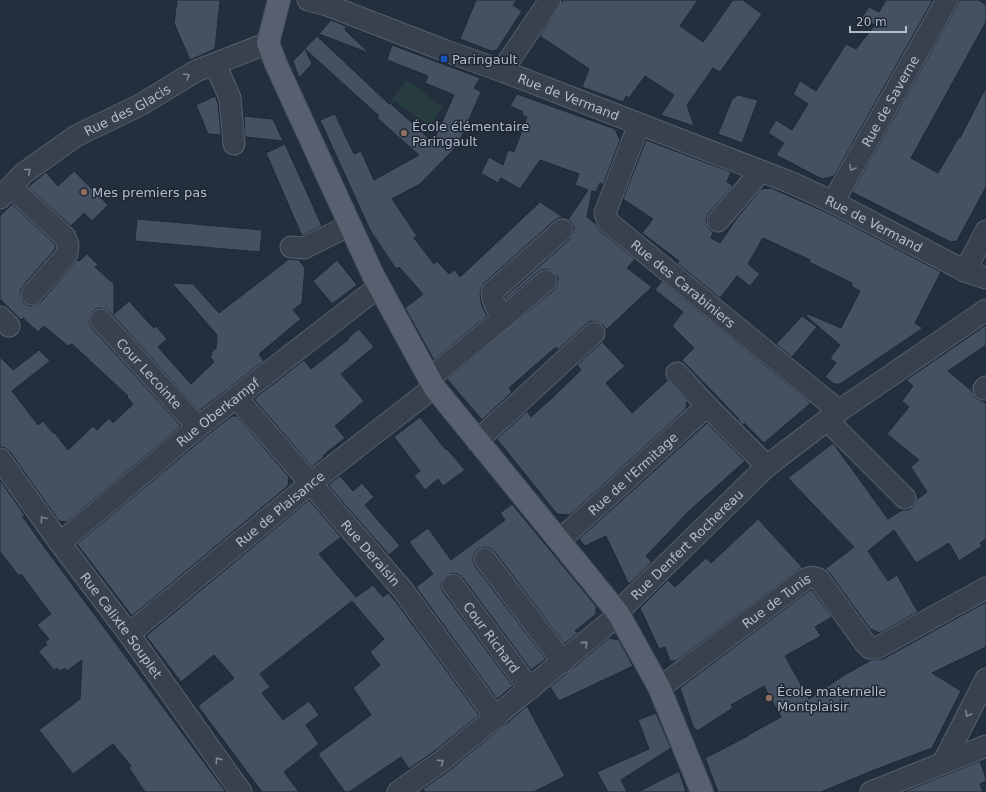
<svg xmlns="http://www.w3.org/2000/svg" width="986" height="792" font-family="'DejaVu Sans',sans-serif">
<rect width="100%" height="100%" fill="#242f3e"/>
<path fill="#263c3f" d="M406,80L443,107L429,126L392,99Z"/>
<path fill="#455162" stroke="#1f2835" d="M177,0H220L215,49L190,60L174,23Z
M476,0H517L513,5L522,11L497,50L491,51L460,39Z
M563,0H698L680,26L703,42L733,0H743L762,14L720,72L713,68L687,105L694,126L661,115L674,95L645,76L629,98L626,96L623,102L582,87L589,69L540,36Z
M886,0H933L834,176L822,179L776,155L784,143L768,133L776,120L792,130L808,104L793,94L800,81L816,91L846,44L856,49L875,25L861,19L869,7L879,12Z
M959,0H979L986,5V22L911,158L938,173L959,137L960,138L986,87V187L957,241L951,242L852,192L957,6Z
M331,20L346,26L345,30L369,53L319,34Z
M317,36L389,104L390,103L433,142L454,95L425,83L428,76L387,60L392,45L480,78L474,88L481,92L458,145L420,184L392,199L417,236L414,238L434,264L437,261L449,274L455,270L460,277L540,202L564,218H559L554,221L484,283L481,288L480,296L482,306L487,316L434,360L405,308L423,294L399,267L396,269L370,230L320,120L335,114L354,154L361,151L374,180L419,155L377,118L379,116L305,49L312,64L299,78L293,61Z
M517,94L615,129L620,140L603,185L600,183L596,192L592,191L587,217L596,224L600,231L635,259L627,268L652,287L606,330L603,325L598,322L591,321L586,324L558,350L556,347L509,388L512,392L482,420L447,379L554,290L557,285L558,278L555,274L550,270L544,269L538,272L506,300L505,297L570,239L573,233L574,228L571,222L568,220L588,190L575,185L579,174L540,160L520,189L501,178L498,183L481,173L489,157L503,165L508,150L514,152L527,117L522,115L523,112L510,106Z
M738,95L758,100L742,143L718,134L732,99Z
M215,96L218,103L221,135L208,134L196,105Z
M244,116L273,119L283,141L245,137Z
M646,140L731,172L727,182L732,185V187L709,213L706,219L707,225L710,230L713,232L711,238L720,243L737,218L761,189L771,188L828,213L941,272L915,323L923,328L840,384H834L825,377L836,363L830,358L840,345L806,316L808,314L841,328L860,291L851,286L852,283L809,262L810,260L763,238L748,264L760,274L750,286L737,276L720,298L677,263L679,261L642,233L653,219L623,199Z
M285,144L322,226L302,236L266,153Z
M74,171L108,205L92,221L84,213L71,226L28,187L46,172L58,186Z
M12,204L55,244L56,247L55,249L23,286L20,291L21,297L24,303L30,306L35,305L41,302L77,260L79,261L87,254L98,265L95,267L114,284V314L129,301L148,322L154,328L156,326L167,339L158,347L191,384L214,362L210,357L212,355L211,353L216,348L217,335L172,283L193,284L219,313L289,259L299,260L305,268L302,303L293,310L301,319L259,354L264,361L199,411L110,312L105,309L99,308L93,311L90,317L89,322L92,328L181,426L67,522L59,521L10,452L5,448L0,447V357L13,370L39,350L50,361L12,391L38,425L43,421L53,433L54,432L68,450L93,426L97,430L109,418L113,423L133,404L127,397L128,396L72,344L68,346L44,326L38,332L23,318L21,320L0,299V216Z
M137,219L262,230L260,252L135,241Z
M337,260L357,285L332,304L313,281Z
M662,281L811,403L764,443L744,423V426L737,419H739L682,360L694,348L672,326L683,312L655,290Z
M802,316L817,327L792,357L776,344Z
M986,325V345L948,371L972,391L976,398L986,403V539L980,543L982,546L959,561L949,543L916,563L894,530L868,551L888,581L897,575L918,612L880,633L870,629L829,572L825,569L854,547L788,478L833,443L888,519L902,510H908L913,507L917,499L927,492L911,467L919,460L887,434L909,407L902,401L913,386L906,380Z
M359,329L374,347L341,374L364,401L335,426L345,438L326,453L323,456L324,457L312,467L254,399L304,360L311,369L349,339L348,338Z
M602,342L625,366L606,383L632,413L668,380L687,401L686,409L570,515L557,514L497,439L527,411L531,417L552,398L581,370L577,365Z
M232,416H237L289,477L288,486L132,616L77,544L206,436Z
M420,417L446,450L447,449L465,470L443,486L438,479L425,490L414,476L420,471L394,437Z
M707,423L745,461L688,512L646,556L652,562L630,583H628L606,536L585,546L579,539Z
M340,476L353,491L362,483L374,497L365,505L400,546L389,555L328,485Z
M0,480L26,517L22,516L45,548L226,792H145L129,768L131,766L113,744L73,774L39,730L80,699L82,660L67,671L65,668L60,671L57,668L54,670L38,651L47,645L45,642L49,639L37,625L51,614L21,574L19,576L0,552Z
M309,500L341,537L319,554L356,597L373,585L383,597L388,593L396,602L479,715L436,750L409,769L401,757L349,792H345L318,754L371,715L353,688L380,665L370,652L384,639L352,601L260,674L270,687L262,693L283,720L309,701L319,715L306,725L319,744L284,772L299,792H262L198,706L234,678L214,655L181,682L146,636Z
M512,504L596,606V614L575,631L579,632L564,644L495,552L490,548L484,547L477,550L474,554L473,560L475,566L546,659L531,670L463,578L458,574L452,573L446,576L442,581L441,586L443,592L513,686L497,699L416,587L433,574L409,542L428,528L451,560L505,520L500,513Z
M758,519L802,567L676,661H670L665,647L659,649L640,608L668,580L675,587L706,558L711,563Z
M810,590H812L832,617L815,627L821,636L785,656L809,699L843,676L871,660L883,659L986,602V647L932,673L961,691L932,748L869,772L821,792H718L705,758L748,736V735L781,717L764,686L731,705L733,708L697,731L696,729H694L680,688Z
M609,638L619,640L633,666L559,701L550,687Z
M527,706L565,776L534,792H425L423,789L451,769L499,729L503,727L507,723Z
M656,713L671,748L621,780L627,792H608L597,772L649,749L638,720Z
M980,761L986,779V781L980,784L983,792H903Z
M679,771L686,792H638Z"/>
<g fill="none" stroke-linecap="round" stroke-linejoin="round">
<defs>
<g id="minor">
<path id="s1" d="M308,0L327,5L446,51L505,72L792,183L833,202L965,271L986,278"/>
<path d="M215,64L230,98L234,144"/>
<path d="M505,72L508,62L550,0"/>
<path id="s2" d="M639,124L605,213L608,222L839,411"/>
<path d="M11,187L65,237L68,245L67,254L32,294"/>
<path id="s3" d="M0,198L24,173L76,136L142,104L196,71L268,43"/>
<path id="s4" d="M833,202L947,0"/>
<path d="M718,221L761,171"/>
<path d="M291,247L304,248L350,225"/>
<path d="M965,271L986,231"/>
<path d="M0,317L9,326"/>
<path d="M503,318L546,281"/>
<path id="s5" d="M101,320L198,427"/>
<path d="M677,373L707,406"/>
<path d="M429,379L503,318C497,310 492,302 492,292L562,230"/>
<path d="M984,389L986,387"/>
<path id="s6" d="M236,397L402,589L496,718"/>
<path d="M827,420L905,498"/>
<path d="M477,441L594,333"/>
<path id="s7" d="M0,459L60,543L129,634L241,792"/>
<path id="s8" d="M559,541L707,406L767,466"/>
<path id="s9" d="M60,543L198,427L372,292L379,288"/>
<path d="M485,559L563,662"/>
<path id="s10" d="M453,585L530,689"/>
<path id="s11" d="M129,634L311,483L434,387"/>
<path id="s12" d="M659,687L669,681L805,579L812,577L819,579L865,643L870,648H877L986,588"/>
<path d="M943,763L986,679"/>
<path id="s13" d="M398,792L443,760L611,621L626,604L767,466L839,411L986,310"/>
<path d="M871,792L986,746"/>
</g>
<path id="major" d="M279,0L268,43L276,64L373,275L434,387L618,613L659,687L702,792"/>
</defs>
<use href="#minor" stroke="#565f6c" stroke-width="23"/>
<use href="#major" stroke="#414a57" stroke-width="24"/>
<use href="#minor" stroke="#38414e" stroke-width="21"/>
<use href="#major" stroke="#56606e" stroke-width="22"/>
</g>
<defs><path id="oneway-chevron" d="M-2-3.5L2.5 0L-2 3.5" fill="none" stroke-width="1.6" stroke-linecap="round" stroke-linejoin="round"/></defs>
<g stroke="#7c8592">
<use href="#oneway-chevron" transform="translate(187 76) rotate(-31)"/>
<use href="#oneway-chevron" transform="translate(852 168) rotate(119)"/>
<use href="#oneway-chevron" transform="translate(28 171) rotate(-39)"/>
<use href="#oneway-chevron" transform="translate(43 519) rotate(-126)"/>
<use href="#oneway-chevron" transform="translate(585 644) rotate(-41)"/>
<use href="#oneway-chevron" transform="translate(968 714) rotate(118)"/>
<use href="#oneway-chevron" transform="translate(218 760) rotate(-125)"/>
<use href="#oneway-chevron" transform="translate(441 762) rotate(-36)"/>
</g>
<rect fill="#1a4fb4" stroke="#1d2633" stroke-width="1.5" x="440" y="55" width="8" height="8" rx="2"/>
<g fill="#8d6e63" stroke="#1d2633" stroke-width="1.5">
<circle cx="404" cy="133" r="4"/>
<circle cx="84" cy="192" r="4"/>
<circle cx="769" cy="698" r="4"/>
</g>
<g text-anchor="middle" stroke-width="3" stroke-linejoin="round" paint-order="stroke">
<g font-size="13" fill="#b4bcc9" stroke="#1d2633" text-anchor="start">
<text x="452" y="64">Paringault</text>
<text x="412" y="131">École élémentaire<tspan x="412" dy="15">Paringault</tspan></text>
<text x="92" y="197">Mes premiers pas</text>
<text x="777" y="696">École maternelle<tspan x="777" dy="15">Montplaisir</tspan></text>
</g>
<g font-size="13" fill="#b4bcc9" stroke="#1d2633">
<text dy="5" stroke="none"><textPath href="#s1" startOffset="278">Rue de Vermand</textPath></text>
<text dy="5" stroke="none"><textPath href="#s4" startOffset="116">Rue de Saverne</textPath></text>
<text dy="5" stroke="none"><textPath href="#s3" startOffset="156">Rue des Glacis</textPath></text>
<text dy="5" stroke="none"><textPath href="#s1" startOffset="609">Rue de Vermand</textPath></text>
<text dy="5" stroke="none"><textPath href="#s2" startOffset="202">Rue des Carabiniers</textPath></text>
<text dy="5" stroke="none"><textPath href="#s5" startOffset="72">Cour Lecointe</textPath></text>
<text dy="5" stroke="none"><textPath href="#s9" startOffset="205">Rue Oberkampf</textPath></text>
<text dy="5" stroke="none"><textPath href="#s8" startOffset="100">Rue de l'Ermitage</textPath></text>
<text dy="5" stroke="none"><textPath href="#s11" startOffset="196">Rue de Plaisance</textPath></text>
<text dy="5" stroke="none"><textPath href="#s13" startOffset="381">Rue Denfert Rochereau</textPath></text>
<text dy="5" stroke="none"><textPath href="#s6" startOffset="206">Rue Deraisin</textPath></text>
<text dy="5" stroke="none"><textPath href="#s12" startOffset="146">Rue de Tunis</textPath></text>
<text dy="5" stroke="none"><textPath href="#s7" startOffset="206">Rue Calixte Souplet</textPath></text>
<text dy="5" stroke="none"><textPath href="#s10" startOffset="65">Cour Richard</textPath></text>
</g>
</g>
<path d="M850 26v6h56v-6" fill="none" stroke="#b4bcc9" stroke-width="2"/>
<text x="856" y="26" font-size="12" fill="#b4bcc9" stroke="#1d2633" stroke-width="3" paint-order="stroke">20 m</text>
</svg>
